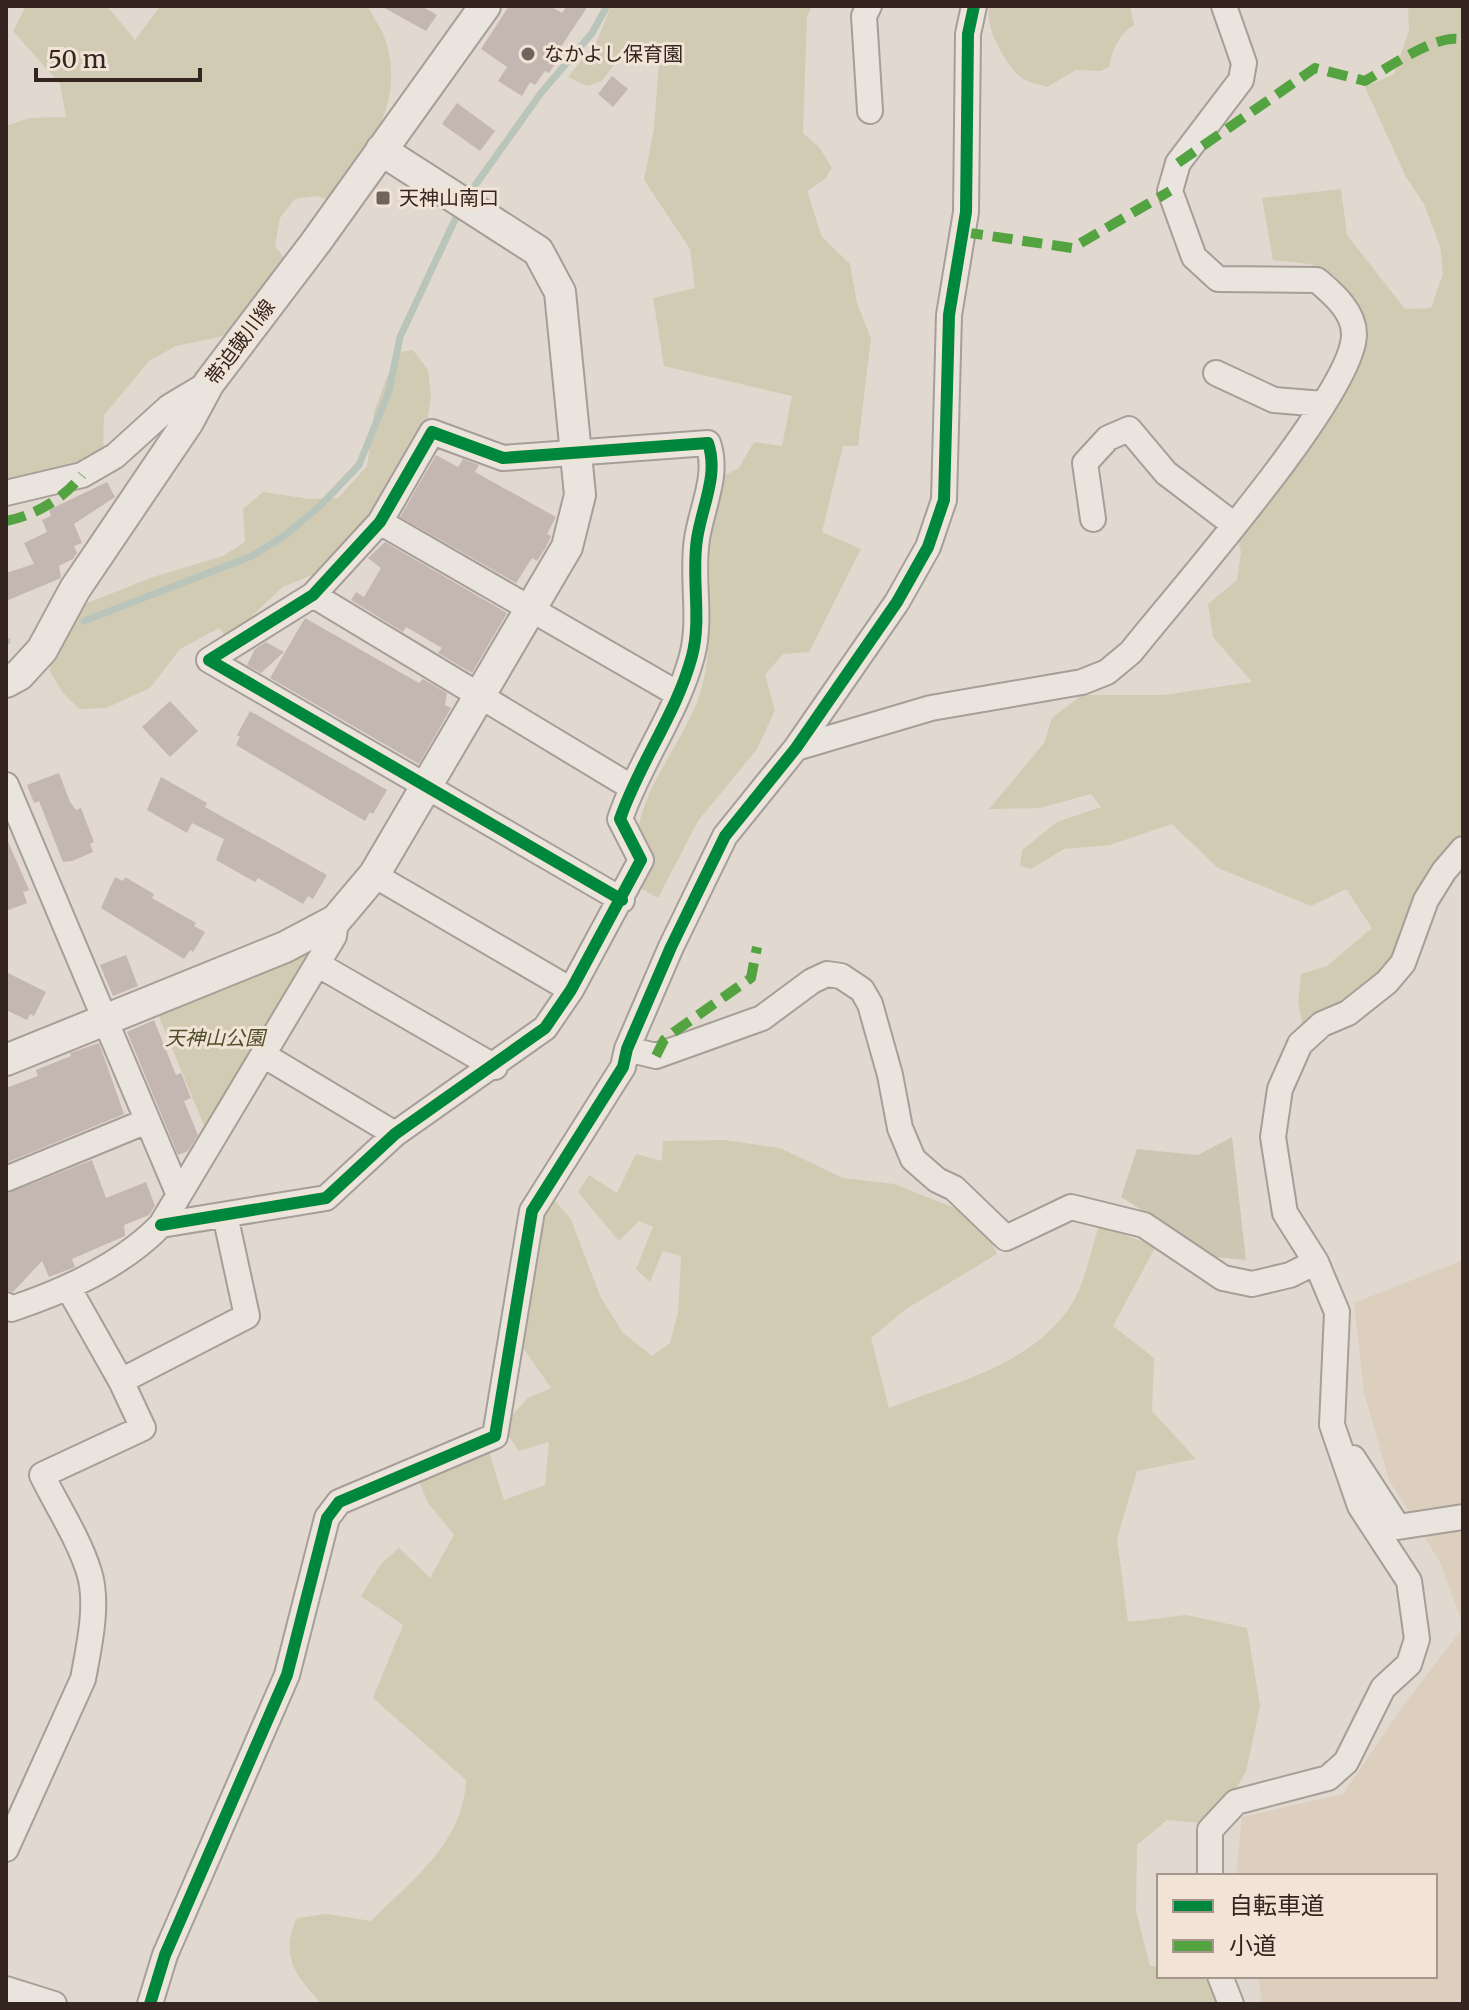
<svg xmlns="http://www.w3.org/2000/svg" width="1469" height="2010" font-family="Merriweather,'Noto Sans JP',serif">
<rect width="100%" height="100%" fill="#e1d8cf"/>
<path fill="#dccfbe" d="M1463,1260V1625L1440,1562L1389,1480L1364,1393L1354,1303Z
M1463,1628V2004H1262L1258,1976H1435V1876H1236L1242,1817L1343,1794L1405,1703Z"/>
<path fill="#d2cbb3" d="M26,6H107L135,40L158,9L157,6H367C374,18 384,32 387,45C404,108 366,152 330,200L316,196L295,199L280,218L275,246L287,262L233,334L176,346L149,361L104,415L103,452L80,466L6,486V126L29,118L66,117L60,84L13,31Z
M611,6H812L807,17L803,133L819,147L832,168L825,179L807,191L822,237L850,264L857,303L871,338L858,446H843L822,532L861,549L809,652L783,654L765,675L775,710L757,749L698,821L658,898L633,884C636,865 634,843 639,824C649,778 689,732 701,691C720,621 701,549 717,479L739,468L754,442L782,446L792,396L664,366L653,298L695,288L690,249L644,180L654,128L659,62L626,48L602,81L587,86L568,77L597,41Z
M989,6H1130L1134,25C1119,34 1112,50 1109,67L1101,71L1076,70L1047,87C1038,84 1025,82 1018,75C1003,59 985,28 989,6Z
M1408,6H1463V839L1433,864L1411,905L1408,928L1384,979L1303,1028L1298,1002L1301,974L1327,966L1372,928L1346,889L1311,906L1218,868L1172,824L1110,845L1064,849L1031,869L1020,866L1022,850L1057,822L1101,807L1091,794L1040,808L989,809L1044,743L1052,718L1082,695H1163L1252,682L1213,637L1208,604L1237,580L1241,553L1233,510L1267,475L1326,383L1349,315L1335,276L1310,264L1273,260L1262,198L1341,189L1347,235L1405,309L1431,308L1443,274L1440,246L1424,204L1406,177L1365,87L1394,74L1409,31Z
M413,350L428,370L431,395L427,423L376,518L329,568L283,587L228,638L219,628L180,649L150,688L106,708L79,709L63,693L49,670L80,606L153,577L223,556L245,542L243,509L263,492L310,499L338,498L367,466L374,413L386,379L401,352Z
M311,949L317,955L208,1135L157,1012Z
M724,1140L780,1148L843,1178L894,1184L980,1218L997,1254L906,1309L871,1338L889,1408C953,1383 1035,1365 1073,1302C1086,1280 1091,1249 1099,1226L1156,1246L1113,1326L1154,1358L1152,1411L1196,1459L1137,1471L1117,1539L1128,1622L1186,1615L1247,1628L1260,1706L1246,1772L1214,1824L1167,1820L1137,1845L1136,1911L1150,1966L1159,1967V1976H1213L1221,2004H322C296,1977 279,1955 297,1918L327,1914L371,1921C412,1880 464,1842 466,1780L373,1698L403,1625L361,1596L381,1564L399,1548L430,1578L454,1535L428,1503L419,1481L488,1449L504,1500L545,1485L549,1442L519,1451L502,1426L528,1398L551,1388L519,1342L546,1191L571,1219L600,1296L623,1333L652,1356L670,1343L678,1312L681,1256L663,1251L650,1282L636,1269L653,1227L639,1221L619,1241L578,1192L589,1175L617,1193L636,1154L662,1161L663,1141Z"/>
<path fill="#ccc6b2" d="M1232,1137L1246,1260L1217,1257L1121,1197L1137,1149L1198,1155Z"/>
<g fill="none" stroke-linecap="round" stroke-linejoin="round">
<path stroke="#b9c5bb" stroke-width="7" d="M466,198L541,93L592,33L607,6
M84,621L252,556L284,536L321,505L359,465L389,391L400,337L460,209
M6,641H7"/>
</g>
<path fill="#c4b6b0" d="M381,6H421L437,15L426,31Z
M509,6H550L562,13L567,6H588L560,48L564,50L549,73L545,71L535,85L530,82L522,96L498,81L507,67L481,49Z
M612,76L628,89L613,107L598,94Z
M457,103L495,131L480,151L442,124Z
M436,455L458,467L463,459L479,465L475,472L556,517L547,534L551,536L546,547L537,561L532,558L516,583L400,517Z
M107,482L115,497L74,524L82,543L74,546L77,553L73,559L59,566L61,578L6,601V573L34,564L24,543L47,532L42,520L51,516L49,510Z
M385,542L507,613L472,673L438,653L442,648L406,627L403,632L351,600L356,592L364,597L381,568L368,558Z
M305,618L419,683L423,679L447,693L445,705L451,708L419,764L270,678Z
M266,642L284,652L261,673L247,665L255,649Z
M170,701L198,731L170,757L142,727Z
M250,711L387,790L373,814L370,812L365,821L236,745L240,737L237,735Z
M59,773L70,802L76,810L81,808L94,842L90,844L93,852L72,861L63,862L39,801L34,803L27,785Z
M161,777L207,803L205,807L327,875L313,899L308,896L303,904L258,878L255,882L216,860L224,839L192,823L187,833L147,810Z
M6,837L29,890L23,892L27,903L6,911Z
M115,877L123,881L125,877L154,894L152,898L196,923L194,926L205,932L193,952L190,950L184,959L101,908Z
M126,955L138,986L113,996L100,965Z
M6,972L46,992L34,1016L30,1014L27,1020L6,1010Z
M154,1020L176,1075L181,1073L191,1098L184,1101L198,1135L188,1151L178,1155L127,1032Z
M99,1043L124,1114L6,1163V1088L38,1076L36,1070L71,1056L70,1053Z
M92,1160L106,1198L146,1182L155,1206L149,1215L124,1225L125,1236L72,1259L75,1267L49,1277L42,1261L13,1292L6,1290V1194Z"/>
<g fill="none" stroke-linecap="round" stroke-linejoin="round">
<defs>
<path id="minor" d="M869,6L864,16L870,111
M1216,373L1274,400L1323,404
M6,493L82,475L115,456L169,407L209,383
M1093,519L1085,463L1108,438L1129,429L1166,473L1233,524
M380,522L678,694
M313,595L631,787
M796,748L931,708L1082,682L1107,672L1131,652C1175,596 1355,393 1354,334C1354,311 1332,293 1317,280L1218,279L1194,257L1170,191L1178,163L1241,80L1244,63L1224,6
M6,785L179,1195
M374,875L571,990
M317,964L495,1067
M627,1049L656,1056L762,1018L812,981L827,974L841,976L862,990L870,1004L890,1075L900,1128L913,1159L937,1180L954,1188L1006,1238L1071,1207L1144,1225L1223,1278L1252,1284L1290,1275L1316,1262
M265,1056L395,1134
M6,1179L147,1121
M161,1225L326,1198L395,1134L545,1028L571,990L641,860L620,819C639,763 677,713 692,656C702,619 691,576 697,539C702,506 719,475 708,443L503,458L432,432L380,522L313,595L209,660L622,900
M6,1305L11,1309C65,1291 121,1266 161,1225L334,936L336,920
M121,1381L247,1316L225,1215
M1353,1458L1398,1527L1463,1517
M6,1849L83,1679C89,1647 99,1603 89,1572C79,1539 57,1506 42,1475L143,1428L121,1381L69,1289
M1210,1876V1830L1236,1802L1328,1778L1346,1762L1383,1688L1409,1664L1417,1639L1409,1581L1360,1506L1332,1425L1337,1312L1316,1262L1285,1213L1273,1137L1280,1089L1300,1044L1322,1024L1348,1013L1387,982L1403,963L1426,900L1444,871L1463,849
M1220,1976L1231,2004
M6,1989L54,2004
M150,2004L165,1955L287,1675L327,1518L339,1502L495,1436L532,1211L623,1067L627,1049L671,947L725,836L796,748L897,602L928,547L944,500L949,315L966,212L968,34L974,6"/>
<path id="tertiary" d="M6,682L19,675L42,650L75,589L188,422L209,383L316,242L485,6
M6,1060L285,947L336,920L374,875L567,547L580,495L560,292L538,251L381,150"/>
</defs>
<use href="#minor" stroke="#a79e97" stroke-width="28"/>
<use href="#tertiary" stroke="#a79e97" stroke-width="34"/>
<use href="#minor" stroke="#eae4df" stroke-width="24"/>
<use href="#tertiary" stroke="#eae4df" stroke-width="30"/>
<path stroke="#53a341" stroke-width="10" stroke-dasharray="20 10" stroke-linecap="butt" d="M1178,163L1315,68L1365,81C1386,69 1440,31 1463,40
M963,232L1072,248L1170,191
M6,521C36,515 63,499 82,475
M656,1056L664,1040L674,1032L751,978L757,947"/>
<defs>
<path id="cycleway" d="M161,1225L326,1198L395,1134L545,1028L571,990L641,860L620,819C639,763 677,713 692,656C702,619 691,576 697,539C702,506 719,475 708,443L503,458L432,432L380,522L313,595L209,660L622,900
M150,2004L165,1955L287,1675L327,1518L339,1502L495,1436L532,1211L623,1067L627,1049L671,947L725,836L796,748L897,602L928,547L944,500L949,315L966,212L968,34L974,6"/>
</defs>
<use href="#cycleway" stroke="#f1e3d6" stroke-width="17"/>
<use href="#cycleway" stroke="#00873e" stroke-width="12"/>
</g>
<g fill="#71645d" stroke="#f1e3d6" stroke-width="3">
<circle cx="528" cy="54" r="8"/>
<rect x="375" y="190" width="16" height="16" rx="4"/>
</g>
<g text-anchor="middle" stroke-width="6" stroke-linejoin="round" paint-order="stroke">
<g font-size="20" fill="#342520" stroke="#f1e3d6" text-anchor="start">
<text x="544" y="61">なかよし保育園</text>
<text x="399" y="205">天神山南口</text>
</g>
<g font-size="20" fill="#342520" stroke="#f1e3d6">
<text transform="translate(240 342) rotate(-53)" y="7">帯迫皷川線</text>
</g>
<g font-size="20" font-style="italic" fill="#4e4e2a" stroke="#f1e3d6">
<text x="215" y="1045">天神山公園</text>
</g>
</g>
<rect width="1469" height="2010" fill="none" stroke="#342520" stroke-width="16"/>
<rect x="1157" y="1874" width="280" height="104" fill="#f1e3d6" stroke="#a5978d" stroke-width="2"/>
<rect x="1173" y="1900" width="40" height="12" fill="#00873e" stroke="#a5978d" stroke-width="2"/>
<text x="1229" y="1914" font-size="24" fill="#342520">自転車道</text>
<rect x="1173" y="1940" width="40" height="12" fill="#53a341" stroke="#a5978d" stroke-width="2"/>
<text x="1229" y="1954" font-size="24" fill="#342520">小道</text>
<path d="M36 68v12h164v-12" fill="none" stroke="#342520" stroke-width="4"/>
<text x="48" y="68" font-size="24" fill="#342520" stroke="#f1e3d6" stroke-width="6" paint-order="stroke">50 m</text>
</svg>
